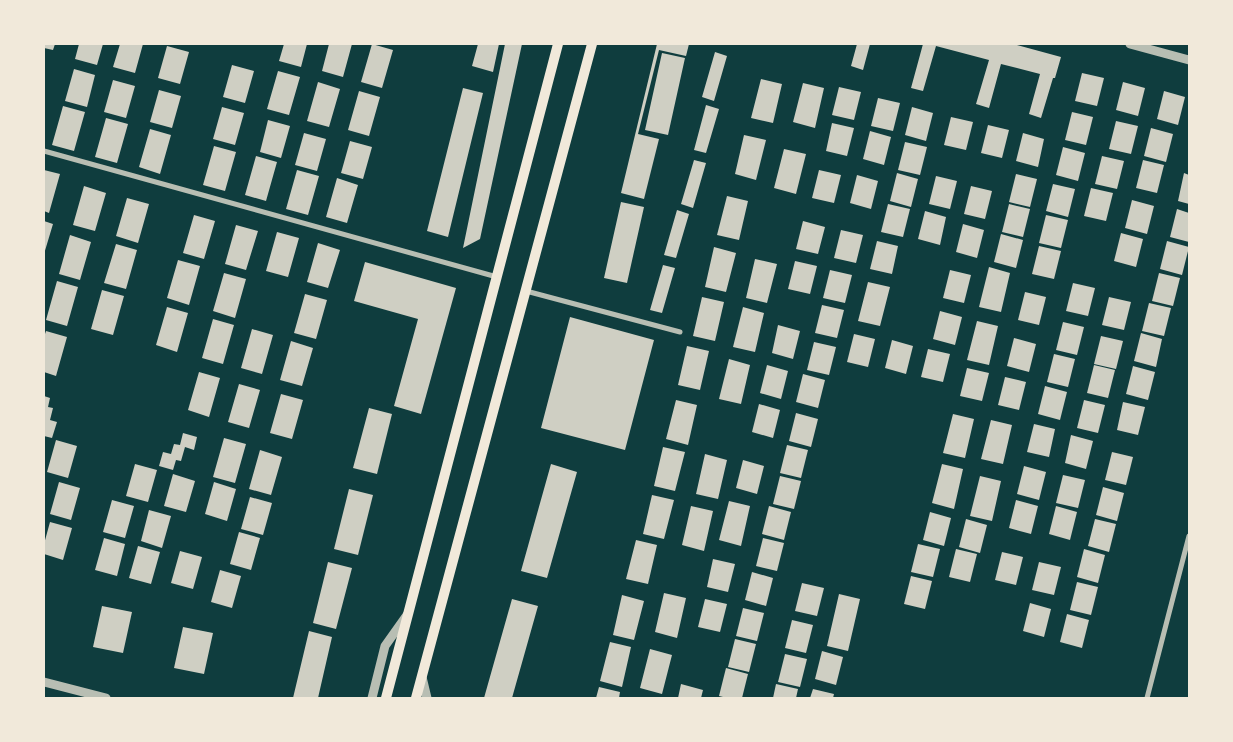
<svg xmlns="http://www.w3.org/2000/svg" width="1233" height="742" font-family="Quicksand,sans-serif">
<rect width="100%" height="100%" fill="#0f3d3e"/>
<path fill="#cfcfc3" d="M44,44H55L53,50L44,48Z
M79,44H103L97,65L75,59Z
M120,44H143L135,73L113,67Z
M284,44H307L301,67L279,61Z
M329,44H352L343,77L322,71Z
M372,44L393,50L382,88L361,82Z
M478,44H499L493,72L472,66Z
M505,44H522L480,239L463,248Z
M657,44H689L686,56L659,50L638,134L659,139L644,199L621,193Z
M857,44H870L863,70L851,66Z
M923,44H1013L1061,57L1055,78H1053L1041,118L1029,114L1040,74L1001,64L989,108L976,104L989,60L936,46L923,91L911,88Z
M167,46L189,52L180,84L158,78Z
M715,52L727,56L714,101L702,97Z
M662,53L685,58L668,135L645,130Z
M232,65L254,71L245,103L223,97Z
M74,69L95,75L87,107L65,101Z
M278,71L300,77L289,115L267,109Z
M1082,73L1104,78L1097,106L1075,101Z
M761,79L782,84L773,123L751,118Z
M113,80L135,86L126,118L104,112Z
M318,82L340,89L329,127L307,121Z
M1123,82L1145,88L1138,116L1116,110Z
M803,83L824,88L815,128L793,122Z
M839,87L861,92L854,120L832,115Z
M463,88L483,93L448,237L427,231Z
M159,90L181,96L172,128L150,122Z
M359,91L380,97L369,136L348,130Z
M1164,91L1185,97L1178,125L1157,119Z
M878,98L900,103L893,131L871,126Z
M706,105L719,109L706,153L694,150Z
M63,106L85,112L74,151L52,145Z
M222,107L244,113L235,145L213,139Z
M912,107L933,113L926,141L905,135Z
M1072,112L1093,117L1086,145L1065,140Z
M951,117L973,122L966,150L944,145Z
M106,118L128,124L117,163L95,157Z
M268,120L290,126L281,158L260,152Z
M1116,121L1138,126L1131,154L1109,149Z
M832,123L854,128L847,156L826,151Z
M988,125L1009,130L1002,158L981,153Z
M1151,128L1173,134L1166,162L1144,156Z
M150,129L171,135L160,174L139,167Z
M870,131L891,137L884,165L863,159Z
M304,133L326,139L317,171L295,165Z
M1023,133L1044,139L1038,167L1016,161Z
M744,135L766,140L756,180L735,174Z
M350,141L372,147L363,179L341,173Z
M905,142L927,147L920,175L898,170Z
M214,146L236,152L225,191L203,185Z
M1063,147L1085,153L1078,181L1056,175Z
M784,149L806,154L796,194L774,188Z
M256,156L277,162L266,201L245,195Z
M1102,156L1124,161L1117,189L1095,184Z
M694,160L706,163L693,208L681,204Z
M1143,160L1164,165L1157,193L1136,188Z
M44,170L60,174L49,213L44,211Z
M297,170L319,176L308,215L286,209Z
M819,170L841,175L834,203L812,198Z
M897,173L918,179L911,207L890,201Z
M1184,173L1189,175V204L1178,201Z
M1016,174L1037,179L1030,207L1009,202Z
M857,175L878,181L871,209L850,203Z
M936,176L957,181L950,209L929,204Z
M337,178L358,185L347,223L326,217Z
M1053,184L1075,189L1068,217L1046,211Z
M84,186L106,193L95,231L73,225Z
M971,186L992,191L985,219L964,214Z
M1091,188L1113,193L1106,221L1084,216Z
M727,196L748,201L739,240L717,235Z
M127,198L149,204L138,243L116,236Z
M1132,200L1154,206L1147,234L1125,228Z
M621,202L644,207L627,283L604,278Z
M888,204L910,209L903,237L881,232Z
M1009,204L1030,209L1023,237L1002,232Z
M1177,209L1189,213V242L1170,237Z
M677,210L689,214L676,258L664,255Z
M925,211L946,217L940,245L918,239Z
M194,215L215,221L204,259L183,253Z
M1046,215L1068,220L1061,248L1039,243Z
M44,221L53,224L44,254Z
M803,221L825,227L818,254L796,249Z
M963,224L984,230L977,258L956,252Z
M236,225L258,231L246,270L225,264Z
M841,230L863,235L856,263L834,258Z
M277,232L299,238L288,277L266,271Z
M1121,233L1143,239L1136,267L1114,261Z
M1001,234L1023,240L1016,268L994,262Z
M70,235L91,242L80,280L59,274Z
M877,241L898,246L892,274L870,269Z
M1167,241L1189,247L1182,275L1160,269Z
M318,243L340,250L328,288L307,282Z
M116,244L137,250L126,289L104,283Z
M1039,246L1061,251L1054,279L1032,274Z
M714,247L736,253L726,292L705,287Z
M755,259L777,264L767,303L746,298Z
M178,260L200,266L189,305L167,298Z
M795,261L817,266L810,294L788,289Z
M365,262L456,288L421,414L394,406L418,319L354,301Z
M663,265L675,268L662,313L650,310Z
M989,267L1010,273L1001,312L979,307Z
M830,270L852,275L845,303L823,298Z
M950,270L971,275L964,303L943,298Z
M224,273L246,279L235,318L213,311Z
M1159,273L1180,278L1173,306L1152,301Z
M57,281L78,287L67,326L46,320Z
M868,282L890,287L880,326L858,321Z
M1073,283L1095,288L1088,316L1066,311Z
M102,290L124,296L113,335L91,329Z
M1025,292L1046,297L1039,325L1018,320Z
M305,294L327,300L316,339L294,333Z
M702,297L724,302L715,341L693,336Z
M1109,297L1131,302L1124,330L1102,325Z
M1149,303L1171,308L1164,336L1142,331Z
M822,305L844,310L837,338L815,333Z
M167,307L188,313L177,352L156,345Z
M743,307L764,313L755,352L733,347Z
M940,311L962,317L955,345L933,339Z
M570,317L654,340L625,450L541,428Z
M213,319L234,325L223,364L202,358Z
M977,321L998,326L989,365L967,360Z
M1063,322L1084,327L1077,355L1056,350Z
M778,325L800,331L793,359L772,353Z
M252,329L273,335L262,374L241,368Z
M46,331L67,337L56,376L44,372V337Z
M1141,333L1162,339L1156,367L1134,361Z
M854,334L875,339L868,367L847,362Z
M1101,336L1123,341L1116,369L1094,364Z
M1014,338L1036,344L1029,372L1007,366Z
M892,340L913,346L906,374L885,368Z
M291,341L313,348L302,386L280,380Z
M814,342L836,347L829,375L807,370Z
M687,346L709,351L700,390L678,385Z
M928,349L950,354L943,382L921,377Z
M1054,354L1075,359L1068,387L1047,382Z
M729,359L750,365L741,404L719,399Z
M767,365L788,371L781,399L760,393Z
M1094,365L1115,370L1108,398L1087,393Z
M1133,366L1155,372L1148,400L1126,394Z
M967,368L989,373L982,401L960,396Z
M199,372L220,378L209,417L188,410Z
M803,374L825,380L818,408L796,402Z
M1005,377L1026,382L1019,410L998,405Z
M239,384L260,390L249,428L228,422Z
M1045,386L1067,392L1060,420L1038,414Z
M281,394L303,400L292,439L270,433Z
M44,396L50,398L48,407L53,408L50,420L57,422L52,438L44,436Z
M676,400L697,405L688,445L666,439Z
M1084,400L1105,405L1098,433L1077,428Z
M1123,402L1145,407L1138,435L1117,430Z
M759,404L780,410L773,438L752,432Z
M369,408L392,414L377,474L353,468Z
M796,413L818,419L811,447L789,441Z
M953,414L974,419L965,458L943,453Z
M991,420L1012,425L1003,464L981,459Z
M1034,424L1055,429L1049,457L1027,452Z
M183,433L197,437L194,450L185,447L181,461L176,460L173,470L159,466L163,452L171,454L174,444L180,445Z
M1071,435L1093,441L1086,469L1065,463Z
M224,438L246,444L235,483L213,477Z
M56,440L77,446L68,478L47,472Z
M787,445L808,450L801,478L780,473Z
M663,447L685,452L675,491L654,486Z
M260,450L282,457L271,495L249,489Z
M1112,452L1133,457L1126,485L1105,480Z
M705,454L727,460L718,499L696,494Z
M743,460L764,466L757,494L736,488Z
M135,464L157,470L148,502L126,496Z
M551,464L577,472L547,578L521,571Z
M942,464L963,469L954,509L932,503Z
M1024,466L1046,472L1039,500L1017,494Z
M173,474L195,481L186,512L164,506Z
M1063,475L1085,480L1078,508L1056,503Z
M780,476L801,481L794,509L773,504Z
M980,476L1001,481L992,521L970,516Z
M59,482L80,488L71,520L50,514Z
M214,482L236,489L227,521L205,514Z
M1103,487L1124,493L1117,521L1096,515Z
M349,489L373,495L358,555L334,549Z
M652,495L674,500L664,539L643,534Z
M250,497L272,503L263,535L241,529Z
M112,500L134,506L125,538L103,532Z
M1016,500L1038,506L1031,534L1009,528Z
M729,501L750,506L741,546L719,540Z
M691,506L713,511L704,551L682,545Z
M769,506L791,512L784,540L762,534Z
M1056,506L1077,512L1070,540L1049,534Z
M149,510L171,516L162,548L141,541Z
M930,512L951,518L944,546L923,540Z
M966,519L987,525L980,553L959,547Z
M1095,519L1116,524L1109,552L1088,546Z
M50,522L72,528L63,560L44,554V544Z
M239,532L260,538L251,570L230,564Z
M104,538L125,544L117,576L95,570Z
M763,538L784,543L777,571L756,566Z
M636,540L657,545L648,584L626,579Z
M918,544L940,549L933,577L911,572Z
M138,546L160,552L151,584L129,578Z
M956,549L977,554L970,582L949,577Z
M1084,549L1105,555L1098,583L1077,577Z
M180,551L202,557L193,589L171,583Z
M1002,552L1023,557L1016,585L995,580Z
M713,559L735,564L728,592L707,587Z
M328,562L352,568L336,629L313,623Z
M1039,562L1061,567L1054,595L1032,590Z
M220,570L241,576L232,608L211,602Z
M752,572L773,578L766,606L745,600Z
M911,576L932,581L925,609L904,604Z
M1077,582L1098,587L1091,615L1070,610Z
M802,583L824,588L817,616L795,611Z
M664,593L686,598L677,638L655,632Z
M839,594L860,599L848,651L827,646Z
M622,595L644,601L634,640L613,635Z
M512,599L538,606L512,698H484Z
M705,599L727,604L720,632L698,627Z
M1030,603L1051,609L1044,637L1023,631Z
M102,606L132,612L123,653L93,647Z
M743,608L764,613L757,641L736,636Z
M1067,614L1089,620L1082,648L1060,642Z
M792,620L813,625L806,653L785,648Z
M183,627L213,633L204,674L174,668Z
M309,631L332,637L318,698H293Z
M735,639L756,644L749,672L728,667Z
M610,642L631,647L622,687L600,681Z
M650,649L672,655L662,694L640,688Z
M822,651L843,657L836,685L815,679Z
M785,654L807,659L800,687L778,682Z
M726,668L748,674L742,698H727L719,696Z
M681,684L703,690L701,698H678Z
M776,684L798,689L796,698H773Z
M599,687L620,692L619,698H596Z
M813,689L834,694L833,698H810Z"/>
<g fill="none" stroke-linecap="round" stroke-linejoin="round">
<path stroke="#b8beb3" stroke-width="5" d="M44,151L497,277
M526,291L680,332
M1147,698L1189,536"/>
<path stroke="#b8beb3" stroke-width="9" d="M1130,44L1189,60
M422,677L427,698
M44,682L106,698
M372,698L385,646L407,615"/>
<path stroke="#f1e9da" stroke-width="10" d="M386,698L558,44
M416,698L592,44"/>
</g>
<rect width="1233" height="742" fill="none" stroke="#f1e9da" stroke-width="90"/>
</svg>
